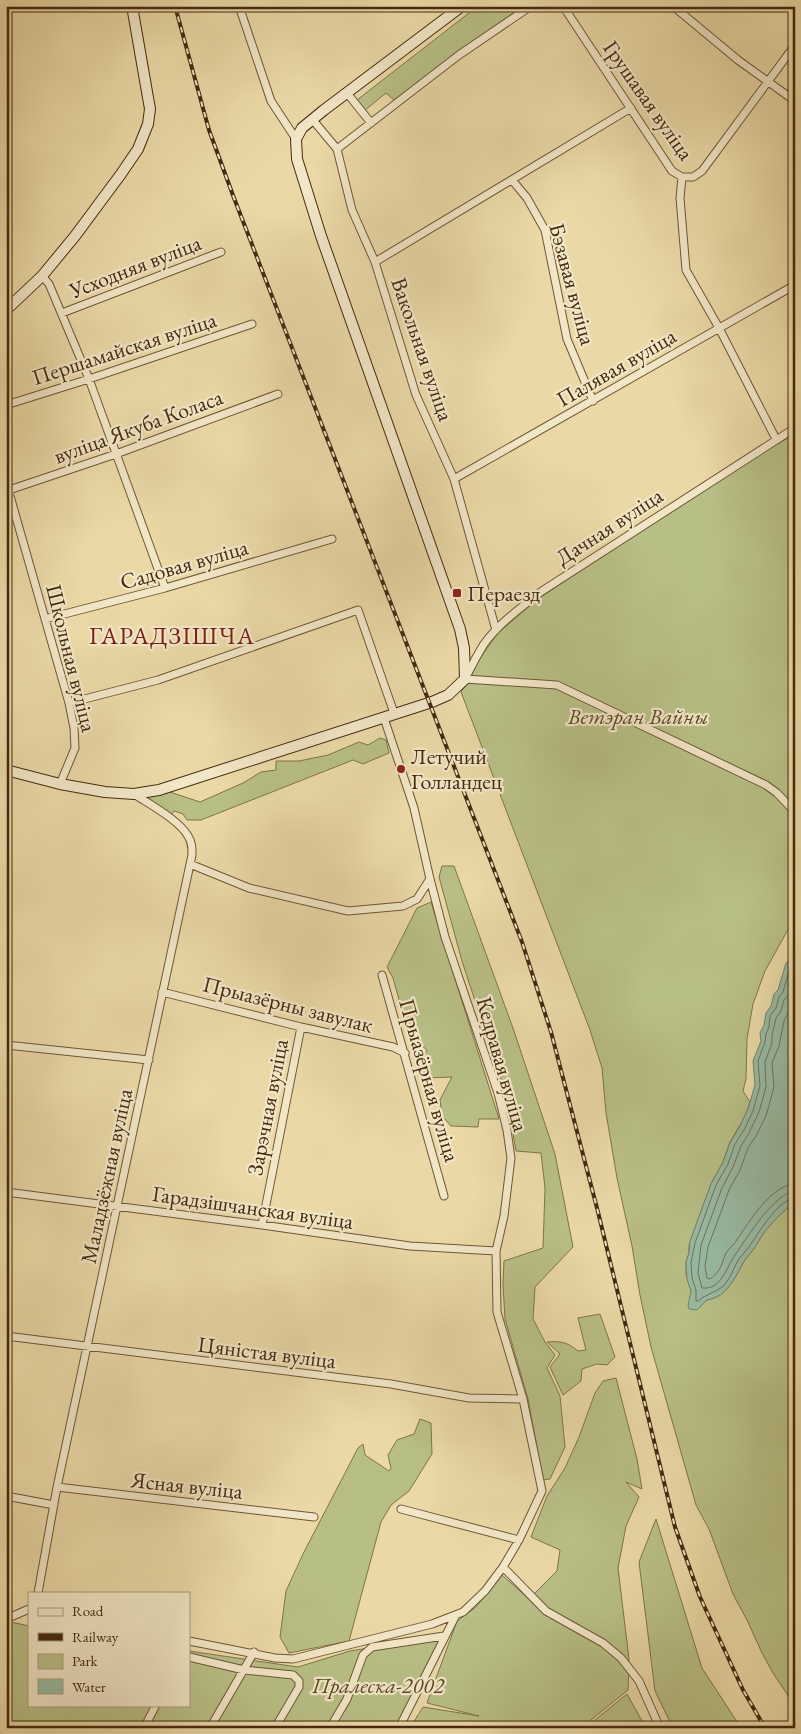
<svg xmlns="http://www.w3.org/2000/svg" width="801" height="1734" font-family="'EB Garamond',serif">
<rect width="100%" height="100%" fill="#ead9a7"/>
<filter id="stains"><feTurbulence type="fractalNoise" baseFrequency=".004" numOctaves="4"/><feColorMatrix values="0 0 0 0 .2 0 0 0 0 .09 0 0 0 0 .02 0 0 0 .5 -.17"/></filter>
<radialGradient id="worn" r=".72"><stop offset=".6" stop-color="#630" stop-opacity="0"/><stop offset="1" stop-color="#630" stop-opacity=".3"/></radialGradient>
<path fill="#b8bf86" stroke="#7e744a" d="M478,6H523L394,100L386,93L364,111L357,100Z
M795,434V801L793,799L790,884L795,862V917L765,971L753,1004L747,1039L746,1079L743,1091L750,1102L746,1115L730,1142L723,1162L711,1184L689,1245V1253L686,1262V1274L691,1291L690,1298L696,1310L707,1300C726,1297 734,1280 743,1263C745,1259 749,1255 752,1251C757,1245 760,1238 765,1231C774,1220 784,1211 795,1201V1706L773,1673L762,1653L747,1620L733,1594L709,1529L696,1505L651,1347L640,1295L632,1246L617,1178L606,1113L602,1068L590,1030L461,692L467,684L479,660L497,634L535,601L744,463Z
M380,738L386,740L389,753L363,764L353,760L201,820H187L183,814L174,811L171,815L147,797L170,792L200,802L243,783L261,772L276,770V761H299L328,755L359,742L368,745Z
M442,866H454L514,1031L555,1154L573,1247L535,1287L533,1319L545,1342L555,1355L547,1368L560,1396L565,1447L550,1479L543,1480L528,1399L505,1319L503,1284L504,1261L543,1248L545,1188L541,1153L516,1151L507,1099L462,961L439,877Z
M431,902L499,1119H479L478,1127L451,1126L442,1116L440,1100L452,1077L425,1078L416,1067L427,1050L409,1035L393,978L387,967L417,908Z
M600,1314L615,1357L607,1365L597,1364L582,1369L581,1381L563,1395L550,1367L560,1354L547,1342C561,1341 567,1342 578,1351L586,1350L578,1318Z
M616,1378L637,1459L642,1489L626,1482L639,1497L626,1526L618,1568L629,1659L628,1690L581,1728H410L423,1707L479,1716L427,1703L457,1621L476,1607L502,1575L529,1599L557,1571L560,1550L531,1537L547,1496L565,1468L579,1437L595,1393L603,1381Z
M420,1419L431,1423L432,1454L409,1491L391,1505L381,1522L349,1641L289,1653L280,1637L286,1591L304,1552L358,1448L363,1444L365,1455L389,1471L391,1468L388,1455L397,1440L414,1434Z
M656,1519L702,1668L741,1728H673L655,1691L639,1562Z
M11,1622L29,1626V1705H189V1651L298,1667L350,1651L444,1636L398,1728H6V1625Z
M627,1694L646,1728H585Z"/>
<path fill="#98baa3" stroke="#778068" d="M795,955V1201C784,1211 774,1220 765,1231C760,1238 757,1245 752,1251C749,1255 745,1259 743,1263C734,1280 726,1297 707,1300L697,1310L689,1309L688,1306L691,1291L687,1279L686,1262L689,1253L690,1241L711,1184L723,1162L730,1143L739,1128L748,1109L755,1085L753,1061L761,1041L760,1033L764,1025L766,1013L771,1006L774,994L778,990L786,963L792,959Z"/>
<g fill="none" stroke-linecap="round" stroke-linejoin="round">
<path stroke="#6e7259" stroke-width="1" d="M795,964L790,967L783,992L779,997L776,1008L770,1016L769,1027L766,1034L765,1042L758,1061L760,1086L753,1111L744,1130L735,1144L728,1164L716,1185L695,1243L691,1263L692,1278L696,1290V1301H698C707,1293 719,1292 726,1283C732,1275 734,1267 739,1259C742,1255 746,1251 749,1247C758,1234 778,1199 795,1198
M795,975L789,994L784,1000L781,1011L776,1018L772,1035V1043L765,1062L766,1087L759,1112L749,1133L741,1146L733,1167L722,1188L701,1245L698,1273L702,1288C722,1290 726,1267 735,1255C746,1239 775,1192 795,1191
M795,999L784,1021L779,1046L772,1063L774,1087L766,1116L756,1136L748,1148L740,1170L729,1190L708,1247L705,1266L707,1278L710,1279C720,1273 722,1263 726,1253C729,1248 735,1244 738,1238C750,1221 771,1185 795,1184"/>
<defs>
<path id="street" d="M239,6L271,101L296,139
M563,6L672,171L682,177L680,198L686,270L719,328L776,439
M673,6L738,60L795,101
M347,93L371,123
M312,119L337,149
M682,177H693L702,171L795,45
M512,180L527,198L545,230L567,339L593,401
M375,262L631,108
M42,276L49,284L89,379L165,588
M62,313L221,252
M6,405L89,379L252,324
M795,428L542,591C522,607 499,623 484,644C477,655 471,667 465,679L557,685L766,785L777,793L795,812
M454,479L795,285
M6,482L69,703L74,728L75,748L60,784
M9,490L116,454L278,394
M45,619L165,588L332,539
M496,630L454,479L416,395L375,262L352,210L337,149L459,55L531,6
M69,703L158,680L358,610L394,713
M190,864L249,888L348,911L403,906L417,899L430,879
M382,975L444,1196
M162,992L301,1027L393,1047L405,1053
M6,1045L149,1060
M6,1192L262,1225L410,1246L496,1251
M262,1225L301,1027
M6,1336L391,1384L469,1398L523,1399
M57,1487L314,1517
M6,1496L54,1505
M401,1509L519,1540
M503,1567L546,1611L603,1643L621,1658L639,1681L660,1728
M38,1593L57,1487L192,855C192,848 192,842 188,836C179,820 149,804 134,794
M6,1619L29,1609
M189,1641L275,1658L293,1659L432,1624L463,1612L485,1591L503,1567L519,1540L542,1491L523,1399L497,1312L496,1251L504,1216L511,1158L507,1130L498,1093L445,937L430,879L414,808L384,718
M189,1657L244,1670L293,1675L299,1681V1687L275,1728
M144,1728L156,1705
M210,1728L254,1652
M330,1728L347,1699L363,1655L372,1647L444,1636
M399,1728L456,1615"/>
<path id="secondary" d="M6,310L42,276L75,236L121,174L138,149L148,124L150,109L132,6
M6,770L60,784L105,792L134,794L159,790L432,702L448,695L465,679L464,648L460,629L321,236L297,159L296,139L302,128L324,110L462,6"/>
</defs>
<use href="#street" stroke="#6e5635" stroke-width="9"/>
<use href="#secondary" stroke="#452a0f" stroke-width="12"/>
<use href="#street" stroke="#f1e6c6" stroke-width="7"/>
<use href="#secondary" stroke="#f1e6c6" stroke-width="10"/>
<defs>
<path id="rail" d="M175,6L209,130L234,198L522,942L551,1032L598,1212L675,1527L700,1597L743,1690L765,1728"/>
</defs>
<use href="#rail" stroke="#452a0f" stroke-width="4"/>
<use href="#rail" stroke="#f1e6c6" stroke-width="2" stroke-dasharray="5.5" stroke-linecap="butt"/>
</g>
<g fill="#8f2418" stroke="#f1e6c6" stroke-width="2">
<rect x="452" y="588" width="10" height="10" rx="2.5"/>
<circle cx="401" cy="769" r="5"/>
</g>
<g text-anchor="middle" stroke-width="4.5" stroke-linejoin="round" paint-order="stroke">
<g font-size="22" fill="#452a0f" stroke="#f1e6c6">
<text transform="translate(649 100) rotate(55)" y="8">Грушавая вуліца</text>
<text transform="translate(135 266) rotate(-21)" y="8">Усходняя вуліца</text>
<text transform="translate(573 284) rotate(75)" y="8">Бэзавая вуліца</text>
<text transform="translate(124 348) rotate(-18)" y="8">Першамайская вуліца</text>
<text transform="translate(423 349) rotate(71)" y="8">Вакольная вуліца</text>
<text transform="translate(616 367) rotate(-30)" y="8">Палявая вуліца</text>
<text transform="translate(138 426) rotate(-20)" y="8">вуліца Якуба Коласа</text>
<text transform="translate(609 526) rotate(-33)" y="8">Дачная вуліца</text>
<text transform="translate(184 564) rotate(-16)" y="8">Садовая вуліца</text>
<text transform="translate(72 658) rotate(76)" y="8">Школьная вуліца</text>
<text transform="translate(288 1004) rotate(14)" y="8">Прыазёрны завулак</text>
<text transform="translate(503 1064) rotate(74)" y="8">Кедравая вуліца</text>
<text transform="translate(430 1080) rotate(74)" y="8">Прыазёрная вуліца</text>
<text transform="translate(267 1107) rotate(-79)" y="8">Зарэчная вуліца</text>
<text transform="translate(106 1176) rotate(-78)" y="8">Маладзёжная вуліца</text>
<text transform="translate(253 1207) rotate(8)" y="8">Гарадзішчанская вуліца</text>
<text transform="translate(267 1352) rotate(7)" y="8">Цяністая вуліца</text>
<text transform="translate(187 1485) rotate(6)" y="8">Ясная вуліца</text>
</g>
<g font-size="22" fill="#452a0f" stroke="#f1e6c6" text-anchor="start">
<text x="467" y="601">Пераезд</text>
<text x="411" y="764">Летучий<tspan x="411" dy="25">Голландец</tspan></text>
</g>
<g font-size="22" font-style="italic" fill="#5c4827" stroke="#f1e6c6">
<text x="638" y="724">Ветэран Вайны</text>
<text x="378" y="1693">Пралеска-2002</text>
</g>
<g font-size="25" letter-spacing="1" fill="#7a1f14" stroke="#f1e6c6">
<text x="172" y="644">ГАРАДЗІШЧА</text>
</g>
</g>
<rect width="801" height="1734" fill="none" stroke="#ead9a7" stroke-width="25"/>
<rect x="8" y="8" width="786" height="1719" fill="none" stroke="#452a0f" stroke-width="2.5"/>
<rect x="12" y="12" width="776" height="1709" fill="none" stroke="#452a0f"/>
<rect x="28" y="1592" width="162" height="115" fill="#f1e6c6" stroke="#ac9b7d"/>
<rect x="38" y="1608" width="25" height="8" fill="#f1e6c6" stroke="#ac9b7d"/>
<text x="72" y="1616" font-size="15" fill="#452a0f">Road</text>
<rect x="38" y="1633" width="25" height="8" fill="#452a0f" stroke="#ac9b7d"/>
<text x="72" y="1642" font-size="15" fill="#452a0f">Railway</text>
<rect x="38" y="1654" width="25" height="15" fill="#b8bf86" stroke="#ac9b7d"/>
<text x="72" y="1666" font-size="15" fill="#452a0f">Park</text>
<rect x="38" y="1679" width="25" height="15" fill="#98baa3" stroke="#ac9b7d"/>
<text x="72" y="1692" font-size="15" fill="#452a0f">Water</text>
<rect width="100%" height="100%" filter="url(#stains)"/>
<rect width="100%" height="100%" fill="url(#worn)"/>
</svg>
